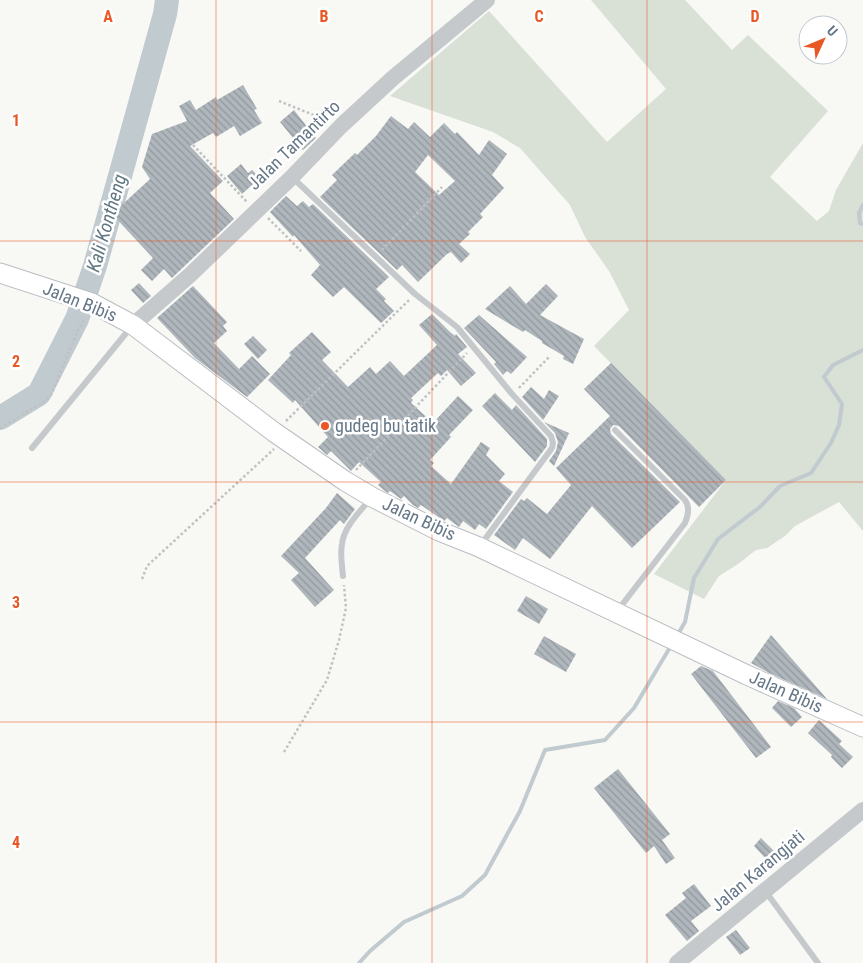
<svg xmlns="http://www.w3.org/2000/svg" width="863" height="963" font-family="'Roboto Condensed',sans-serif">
<defs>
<pattern id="building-back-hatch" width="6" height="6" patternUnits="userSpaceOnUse" patternTransform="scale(1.25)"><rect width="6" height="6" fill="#afb6bc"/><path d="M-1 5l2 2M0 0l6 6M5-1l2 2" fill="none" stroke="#92999e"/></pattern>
</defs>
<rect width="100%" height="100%" fill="#f8f8f5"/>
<path fill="#d9e0d6" d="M591,0H685L732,50L748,35L828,111L770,177L817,221L829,211L836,190L863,143V531L839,502L795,526L785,536L767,548L756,550L738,564L719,576L704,599L654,574L726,480L594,346L629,310L609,271L585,237L570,205L520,148L493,132L390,96L489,11L607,142L666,89Z"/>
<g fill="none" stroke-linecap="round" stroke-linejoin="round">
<path stroke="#c0cacf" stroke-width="4" d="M863,205L859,213L860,223L863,224
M677,636L685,622L694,578L718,539L760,507L780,486L811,473L831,443L839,425L842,404L824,377L833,365L863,350
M359,963L370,951L404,922L462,896L485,875L520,811L545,750L605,740L634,708L672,644"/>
<path stroke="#c0cacf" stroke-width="24" d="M0,418L39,394L77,319L95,266L165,14L167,0"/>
</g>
<path fill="url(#building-back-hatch)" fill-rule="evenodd" d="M243,85L257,109L254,110L262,123L240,136L234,126L216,137L213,133L190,146L223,181L210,193L234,219L172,278L164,269L152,281L141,270L153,258L112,214L150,179L142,167L152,134L187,121L179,106L190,100L196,110L216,97L217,100Z
M294,110L316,138L303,150L280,122Z
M391,116L408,129L414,122L430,137L444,123L455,134L457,132L479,155L489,140L507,154L492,175L504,188L480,214L483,217L468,232L470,234L459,244L470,254L461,263L451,252L447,254L418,282L402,265L397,270L320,197L337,180L332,175L355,153L357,155L376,136ZM428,155L455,181L439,195L415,172Z
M241,164L248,173L252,170L260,178L242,194L227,176Z
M286,196L297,206L303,201L309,207L313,204L389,277L376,289L386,299L384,301L394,311L381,323L344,287L333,297L311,275L320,265L294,235L293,237L270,212Z
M139,283L151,296L143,303L131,290Z
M546,284L558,296L540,315L584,339L573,364L563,359L564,356L542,343V341L525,330L523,332L485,309L510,286L526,304Z
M193,286L227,322L223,326L227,331L214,343L239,369L252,356L270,374L247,397L195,358L157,318Z
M432,314L449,331L455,336L456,334L467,347L458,354L476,373L461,386L447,370L441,376L438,373L411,398L413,400L411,403L433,423L458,396L473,410L449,435L451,437L430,460L434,463L431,466L451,484L481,442L490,448L486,455L505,474L499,481L513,492L486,529L479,524L475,530L463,521L459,527L447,518L444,521L421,505L418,508L413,505L404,496L401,499L390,491L388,493L385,491L378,485L381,482L359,462L351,471L331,451L327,455L318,447L328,437L295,400L293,403L268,380L291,355L289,353L312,332L331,352L322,360L348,387L370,367L376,374L390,361L404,376L437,345L419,325Z
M479,315L527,357L511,374L507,371L503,375L494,364L496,362L464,328Z
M253,336L267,350L258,359L244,344Z
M611,363L726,480L699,507L619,426L613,425L610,429L611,434L680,502L632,548L592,506L550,559L523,538L515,550L494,535L521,499L524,501L527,498L547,514L571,485L556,468L610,416L584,389Z
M531,387L544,399L549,390L559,396L543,420L522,397Z
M495,393L512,410L516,405L547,439V446L535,462L482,406Z
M544,422L569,433L554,466L549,461L556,451L558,442L555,433Z
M337,493L355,509L344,524L340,520L305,558L334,590L315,607L291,580L299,573L281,556L326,508Z
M526,596L548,609L539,624L517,611Z
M771,635L827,699L769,673L751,663Z
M544,636L576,654L566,672L534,654Z
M701,666L713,671L771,747L756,758L691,674Z
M778,701L794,708L802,717L791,727L772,708Z
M819,720L842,741L839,744L853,757L842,768L831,757L832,755L808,733Z
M618,769L670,834L662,840L675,858L666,864L654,846L646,853L594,788Z
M761,838L776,853L768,861L754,846Z
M694,884L711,906L691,921L699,931L687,941L665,915L686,898L682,893Z
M736,930L750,948L740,955L726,937Z"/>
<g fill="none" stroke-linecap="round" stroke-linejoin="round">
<defs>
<path id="secondary" d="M0,273L92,303L133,325L274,432L345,481L372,497L439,531L479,547L747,675L863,727"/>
</defs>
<use href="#secondary" stroke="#babec3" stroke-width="21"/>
<path stroke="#bfc1c3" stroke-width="2.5" stroke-dasharray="2.5 2.5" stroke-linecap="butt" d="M279,101L326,120
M193,145L247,202
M268,218L301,251
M382,250L442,187
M519,388L550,356
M286,421L409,300
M0,428L42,403L51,395L78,330L85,318
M356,470L467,353
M142,579L147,566L274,449
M284,752L327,680L339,640L346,608L344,585"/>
<path stroke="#c5c9cc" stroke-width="6" d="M293,178L415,294L457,327L512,394L551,436L553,443L552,448L480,546
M615,430L685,500C690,507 688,516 685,523L618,610
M32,448L132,326
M343,576C342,566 340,554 342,544C344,526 360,512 371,498
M766,892L818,963"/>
<path stroke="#c5c9cc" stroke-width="16" d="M133,325L190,275L292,177L341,126L393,78L487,0
M677,963L863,810"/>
<use href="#secondary" stroke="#fff" stroke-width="19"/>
</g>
<path fill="none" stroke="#e95724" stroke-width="1" stroke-opacity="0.55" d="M216,0V963M432,0V963M647,0V963M0,241H863M0,482H863M0,722H863"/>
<circle fill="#e95724" stroke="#fff" stroke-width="2" cx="325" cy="426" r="5"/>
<g text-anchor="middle" stroke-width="5" stroke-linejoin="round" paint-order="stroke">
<g font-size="18" fill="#667787" stroke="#fff">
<text transform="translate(294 145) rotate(-44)" y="6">Jalan Tamantirto</text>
<text transform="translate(80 302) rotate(22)" y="6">Jalan Bibis</text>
<text transform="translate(419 519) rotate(25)" y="6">Jalan Bibis</text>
<text transform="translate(786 692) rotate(24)" y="6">Jalan Bibis</text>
<text transform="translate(758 871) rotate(-40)" y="6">Jalan Karangjati</text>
</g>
<g font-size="18" fill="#667787" stroke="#fff" text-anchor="start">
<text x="335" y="432">gudeg bu tatik</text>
</g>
<g font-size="19" font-style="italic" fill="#627983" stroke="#fff">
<text transform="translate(106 223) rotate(-74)" y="7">Kali Kontheng</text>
</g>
</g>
<g font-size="16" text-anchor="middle" font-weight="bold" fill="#e95724" stroke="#fff" stroke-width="5" stroke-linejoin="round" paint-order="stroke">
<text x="108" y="22">A</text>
<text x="324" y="22">B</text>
<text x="539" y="22">C</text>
<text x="755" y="22">D</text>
<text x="16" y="126">1</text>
<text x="16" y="367">2</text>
<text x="16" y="608">3</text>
<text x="16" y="848">4</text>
</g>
<g transform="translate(823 40) rotate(46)"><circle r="24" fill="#ffffff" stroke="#c2c9cf"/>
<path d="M0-4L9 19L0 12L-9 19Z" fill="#e95724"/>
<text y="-8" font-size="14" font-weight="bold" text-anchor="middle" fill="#667787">U</text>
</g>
</svg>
